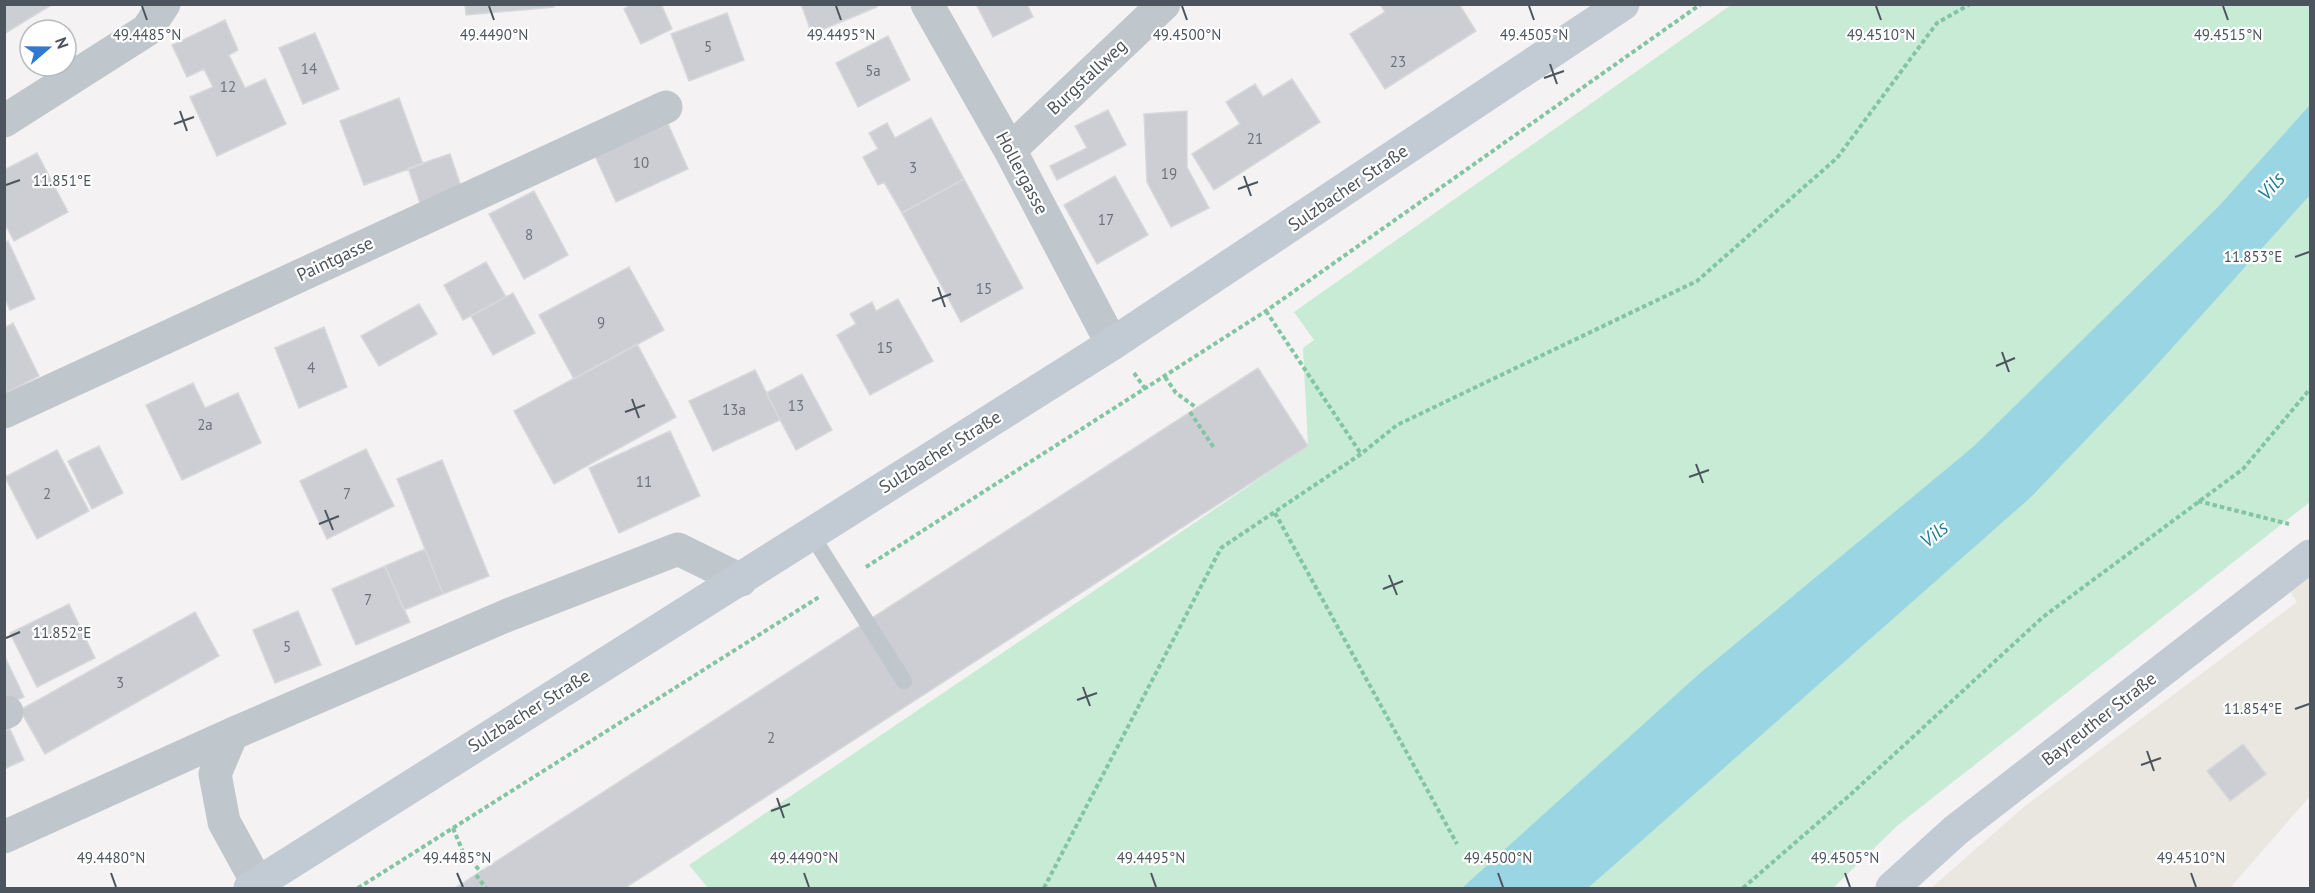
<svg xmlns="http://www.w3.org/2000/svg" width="2315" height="893" font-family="'PT Sans',sans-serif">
<rect width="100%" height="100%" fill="#f4f2f2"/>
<path fill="#eae7e0" d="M2310,569V796L2230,888H1931L2025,806L2297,602L2287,588Z"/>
<path fill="#c7ebd4" d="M1731,5H2310V502L1898,825L1833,888H708L689,865L1308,446L1303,348L1314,340L1294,312Z"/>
<path fill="#99d5e3" d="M2310,105V195L2144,379L2031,497L1588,888H1462L1699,674L1973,447L2218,207Z"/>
<path fill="#cdced3" stroke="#d7d8dc" stroke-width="1.5" d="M4,4H53L4,34Z
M465,4H554V7L466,15Z
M632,4H661L672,29L641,44L624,9Z
M801,4H876L877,7L812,34Z
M976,4H1027L1033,17L993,37Z
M1380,4H1459L1476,31L1385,89L1350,34L1385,12Z
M727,13L744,60L689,81L671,34Z
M225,20L238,50L229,55L245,88L265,79L286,124L217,156L190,97L213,87L204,69L187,77L172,45Z
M315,33L339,89L303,104L279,48Z
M888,36L910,80L858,107L836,63Z
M1292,79L1320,122L1214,190L1192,154L1240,124L1226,102L1255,84L1263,97Z
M399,98L423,164L364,185L340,121Z
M1108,110L1126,145L1057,180L1050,166L1087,148L1075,126Z
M1187,111V167L1209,208L1171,227L1147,182L1144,114Z
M931,118L964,179L902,213L884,182L878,185L863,157L878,149L869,133L887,123L895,138Z
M668,124L688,169L616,202L595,156Z
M37,153L68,212L14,241L4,222V170Z
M450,154L463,192L421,206L408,168Z
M1115,176L1148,235L1097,264L1064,205Z
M964,179L1023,288L961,322L902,213Z
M534,191L568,255L524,279L489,214Z
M8,241L35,299L10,310L4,296V243Z
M486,262L506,297L463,320L444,285Z
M629,267L664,330L574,379L539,315Z
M513,293L535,333L493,355L471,316Z
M898,299L933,361L870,395L837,335L856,324L850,314L872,302L876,311Z
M419,304L437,334L379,366L361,336Z
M13,323L39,376L6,393L4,328Z
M324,327L347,387L299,408L275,348Z
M637,344L676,417L554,484L514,411Z
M1258,368L1308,446L625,888H455Z
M755,370L780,420L713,451L689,401Z
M802,374L832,430L796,450L766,393Z
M193,383L205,408L238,393L261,443L182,480L146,405Z
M670,431L700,496L619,533L589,468Z
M99,446L123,493L92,509L68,461Z
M366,449L394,506L327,539L300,481Z
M57,450L89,511L37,539L5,477Z
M442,460L489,576L443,594L397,479Z
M425,549L443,594L404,610L385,566Z
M385,566L410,622L356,645L332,589Z
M69,604L95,658L37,687L10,633Z
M298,611L321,665L275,683L253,630Z
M195,612L219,656L45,754L20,710Z
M4,655L24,697L4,706Z
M10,729L24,760L4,769V731Z
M2243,744L2266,774L2230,801L2207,771Z"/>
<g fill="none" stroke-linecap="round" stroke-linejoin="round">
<path stroke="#82c5a3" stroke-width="4" stroke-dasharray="4.5 3" stroke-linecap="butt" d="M1266,311L1361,454
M1134,373L1146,390
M1165,377L1176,393L1197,408
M1190,412L1214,448
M2198,501L2289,524
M1275,513L1457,844
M866,567L1266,311L1701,4
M453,828L463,852L481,872
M476,875L486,888
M358,888L819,597
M1044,888L1221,548L1361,454L1397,425L1697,281L1837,158L1937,23L1970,4
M1743,888L1850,795L2043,617L2243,469L2310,389"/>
<path stroke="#bfc6cc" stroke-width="16" d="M811,534L904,681"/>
<path stroke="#bfc6cc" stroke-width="33" d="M927,4L1010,150L1112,344
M4,121L147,30L164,4
M1010,150L1164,4
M4,412L666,107
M4,713L7,712
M4,837L232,734
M258,884L224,822L215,774L232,734L508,615L678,549L741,580"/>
<path stroke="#c2cad3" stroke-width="33" d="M250,888L1112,344L1623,4
M1892,888L1956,830L2310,556"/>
</g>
<path fill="none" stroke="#4c555d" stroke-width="2" d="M142,6L147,20M489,6L494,20M836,6L841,20M1182,6L1187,20M1529,6L1534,20M1876,6L1881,20M2223,6L2228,20M1550,64L1557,84M1544,78L1564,71M180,111L187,131M174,124L194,117M1244,176L1251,196M6,185L20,180M1238,189L1258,182M2295,257L2309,252M938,287L945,307M932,301L951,294M2002,352L2009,372M1996,366L2015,358M632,399L639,418M625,412L645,405M1696,464L1703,483M1689,477L1709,470M325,510L333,530M319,524L339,516M1389,575L1397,595M1383,589L1403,581M6,638L20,632M1083,687L1090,706M1077,700L1097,693M2295,709L2309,704M2147,751L2154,771M2141,765L2161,758M777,798L784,818M771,811L790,804M111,873L116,887M457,873L463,887M804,873L809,887M1151,873L1156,887M1498,873L1503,887M1845,873L1850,887M2191,873L2196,887"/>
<g text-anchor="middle" stroke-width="4.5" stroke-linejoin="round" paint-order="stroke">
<g font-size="15" fill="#6c737a">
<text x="708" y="52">5</text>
<text x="1398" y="67">23</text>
<text x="309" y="74">14</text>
<text x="873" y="76">5a</text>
<text x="228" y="92">12</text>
<text x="1255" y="144">21</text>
<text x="641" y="168">10</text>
<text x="913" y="173">3</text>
<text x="1169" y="179">19</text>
<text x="1106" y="225">17</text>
<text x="529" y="240">8</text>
<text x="984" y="294">15</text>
<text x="601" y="328">9</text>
<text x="885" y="353">15</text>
<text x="311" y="373">4</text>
<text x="796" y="411">13</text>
<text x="734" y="415">13a</text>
<text x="205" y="430">2a</text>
<text x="644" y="487">11</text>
<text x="47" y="499">2</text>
<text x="347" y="499">7</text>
<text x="368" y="605">7</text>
<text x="287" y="652">5</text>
<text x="120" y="688">3</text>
<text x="771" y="743">2</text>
</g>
<g font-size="18" fill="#4c555d" stroke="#fff">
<text transform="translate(1087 77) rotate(-43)" y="6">Burgstallweg</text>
<text transform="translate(1022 173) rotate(62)" y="6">Hollergasse</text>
<text transform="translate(1348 188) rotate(-34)" y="6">Sulzbacher Straße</text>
<text transform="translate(335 259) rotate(-25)" y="6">Paintgasse</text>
<text transform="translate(940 452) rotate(-32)" y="6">Sulzbacher Straße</text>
<text transform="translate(529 711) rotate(-32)" y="6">Sulzbacher Straße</text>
<text transform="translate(2099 719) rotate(-38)" y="6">Bayreuther Straße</text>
</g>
<g font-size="20" font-style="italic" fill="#1d7f97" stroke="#fff">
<text transform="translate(2271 186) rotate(-49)" y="7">Vils</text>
<text transform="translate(1934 534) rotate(-39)" y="7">Vils</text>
</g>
</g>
<g font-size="15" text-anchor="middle" fill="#4c555d" stroke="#fff" stroke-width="4.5" stroke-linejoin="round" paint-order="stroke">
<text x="147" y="40">49.4485°N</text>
<text x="494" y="40">49.4490°N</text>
<text x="841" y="40">49.4495°N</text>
<text x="1187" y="40">49.4500°N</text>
<text x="1534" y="40">49.4505°N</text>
<text x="1881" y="40">49.4510°N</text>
<text x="2228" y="40">49.4515°N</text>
<text x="62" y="186">11.851°E</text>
<text x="2253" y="262">11.853°E</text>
<text x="62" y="638">11.852°E</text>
<text x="2253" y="714">11.854°E</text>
<text x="111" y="863">49.4480°N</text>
<text x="457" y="863">49.4485°N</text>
<text x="804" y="863">49.4490°N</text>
<text x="1151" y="863">49.4495°N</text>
<text x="1498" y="863">49.4500°N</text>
<text x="1845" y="863">49.4505°N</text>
<text x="2191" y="863">49.4510°N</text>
</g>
<rect width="2315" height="893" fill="none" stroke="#4c555d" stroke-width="12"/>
<g transform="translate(48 48) rotate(70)"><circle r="28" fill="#ffffff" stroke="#b7bbbe" stroke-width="1.5"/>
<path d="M0-4.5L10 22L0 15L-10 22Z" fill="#3078d0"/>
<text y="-9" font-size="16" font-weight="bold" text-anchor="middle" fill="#4c555d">N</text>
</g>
</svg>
